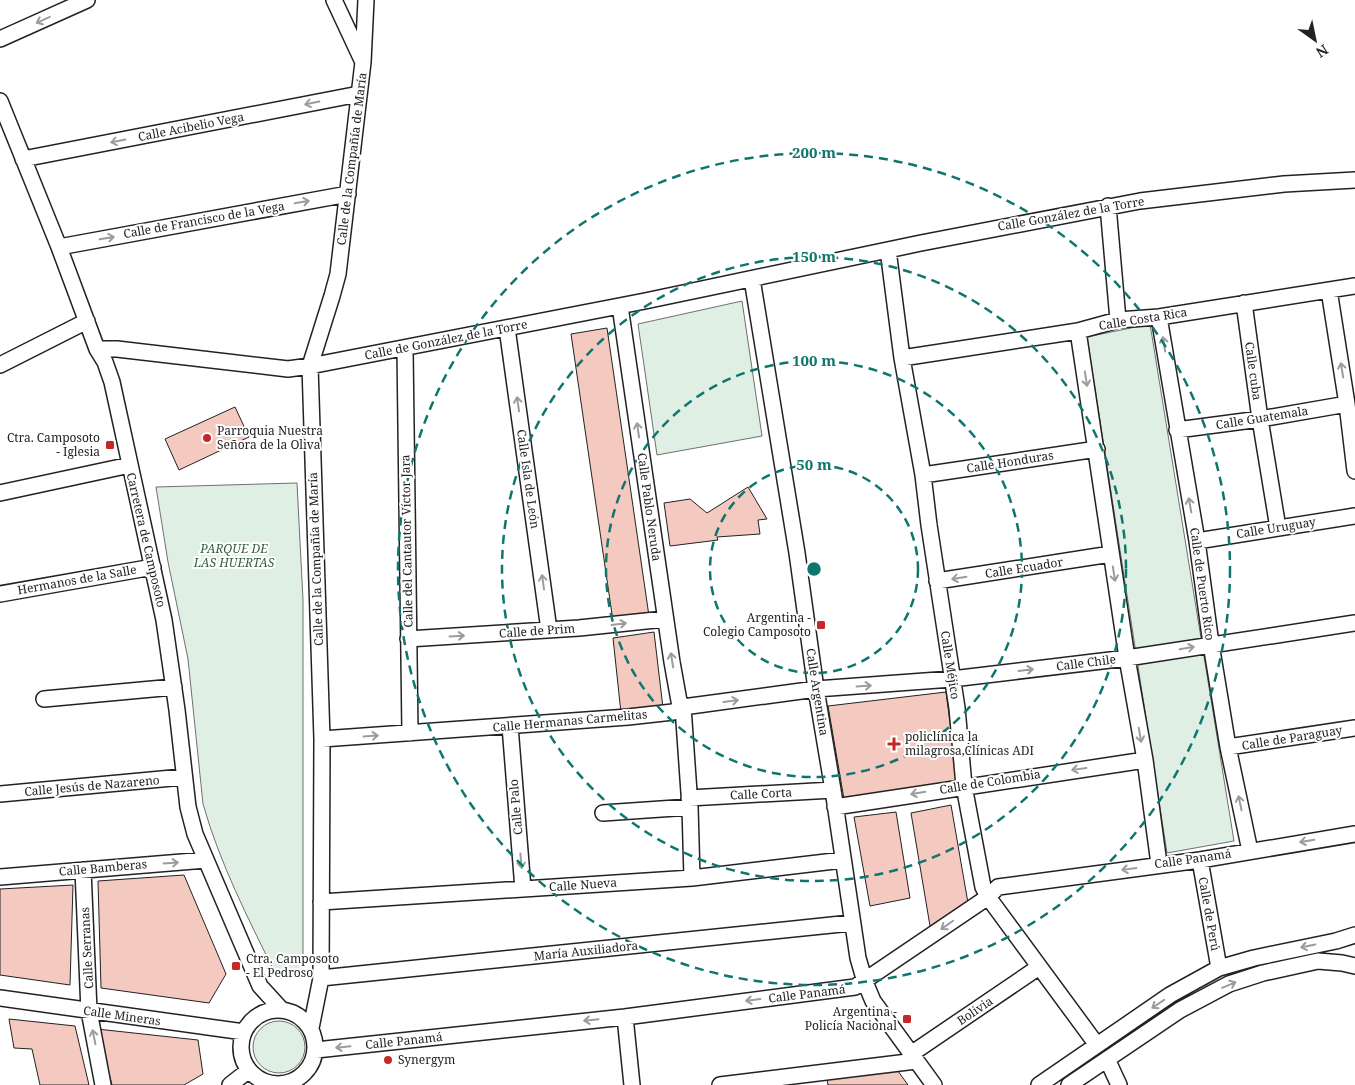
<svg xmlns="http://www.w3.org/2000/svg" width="1355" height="1085" font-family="'Noto Serif',serif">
<rect width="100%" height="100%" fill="#fff"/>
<path fill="#e0efe3" stroke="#6f6f6f" d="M742,301L762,436L657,455L638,324Z
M1150,324L1234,841L1167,853L1087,337Z
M297,483L303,600V974L275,973C248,918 220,864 203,804L188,659L168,562L156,487Z
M253 1047a26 26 0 1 1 52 0a26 26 0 1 1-52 0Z"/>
<path fill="#f3c9c0" stroke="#222" d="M607,328L649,616L613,621L571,334Z
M235,407L249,437L179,470L165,439Z
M748,487L767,519L758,520L760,534L717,537L718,540L670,546L664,503L690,499L707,513Z
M654,632L663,708L621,713L613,638Z
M946,692L958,782L844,799L828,706Z
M951,805L968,903L930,926L911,813Z
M896,812L910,898L870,906L854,817Z
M184,875L226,974L209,1003L101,988L98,881Z
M73,885L70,985L0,975V889Z
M9,1019L75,1026L89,1085H40L32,1049L14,1048Z
M97,1029L198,1040L203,1074L184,1085H112Z
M898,1071L908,1085H828L827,1079Z"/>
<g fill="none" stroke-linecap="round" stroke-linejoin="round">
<defs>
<path id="minor" d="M334,0L362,60
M0,39L87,0
M0,101L59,247L97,349L105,362L112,382L164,620L177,710L188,807L195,834L260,986L281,1009
M23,159L359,94
M1108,206L1118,320
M59,247L348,194
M888,250L902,358L923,475L929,525L957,708L964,786L983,887L988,897L1097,1045
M752,279L797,553L816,689L833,790L858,958L865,982L873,1001L934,1085
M1329,290L1347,404L1355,471
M1244,303L1260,419L1278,528
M620,306L672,662L679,701L683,707L690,807L692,878
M1159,317L1197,541L1211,644L1228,747L1250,851
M507,328L549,630
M1078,331L1127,658L1145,760L1159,864
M97,349H117L288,369L310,366L645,301L921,243L1140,201L1284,184L1355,180
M405,349L410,733
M902,358L1078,331L1118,320L1159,317L1355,286
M0,365L87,321
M1177,430L1260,419L1347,404
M923,475L1097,449
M0,493L130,465
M1197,541L1355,516
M937,581L1111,554
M0,594L153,567
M408,639L579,628L665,619
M44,699L174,687
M510,726L523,889
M322,739L628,717L673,712L683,707L816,689L952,679L1127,658L1355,623
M1228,747L1355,728
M0,794L183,777
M689,798L833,790
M835,807L1145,760
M603,813L690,807
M1200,860L1219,968
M83,870L89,1011L103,1085
M0,877L206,860
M321,902L692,878L843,860
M321,978L851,923
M0,998L244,1032
M241 1047a37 37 0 1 1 74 0a37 37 0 1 1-74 0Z
M625,1017L632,1085
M311,1028L321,978L322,739L310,366L332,296L338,274L363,62L366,0
M316,1050L625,1017L855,987L988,897L998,887L1200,860L1355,834
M911,1054L1039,967
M1107,1059L1119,1085
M230,1085L249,1070
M720,1085L916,1061
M1039,1085L1170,995L1219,968L1254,958L1336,941L1355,935
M1069,1085L1180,1010L1229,984L1263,973L1318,961L1342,963L1355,966"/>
</defs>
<use href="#minor" stroke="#222" stroke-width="18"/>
<use href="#minor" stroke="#fff" stroke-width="15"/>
</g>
<defs><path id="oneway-shaft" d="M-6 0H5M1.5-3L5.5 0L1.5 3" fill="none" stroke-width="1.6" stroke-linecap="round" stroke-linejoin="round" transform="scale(1.25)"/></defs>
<g stroke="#9c9c9c">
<use href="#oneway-shaft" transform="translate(43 20) rotate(156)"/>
<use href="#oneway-shaft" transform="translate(312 103) rotate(169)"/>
<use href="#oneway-shaft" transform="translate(118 141) rotate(169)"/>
<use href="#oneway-shaft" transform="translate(302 202) rotate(-10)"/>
<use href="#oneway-shaft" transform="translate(107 238) rotate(-10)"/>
<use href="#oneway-shaft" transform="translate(1164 344) rotate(-99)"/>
<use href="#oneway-shaft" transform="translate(1342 370) rotate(-99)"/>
<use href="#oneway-shaft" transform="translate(1086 379) rotate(81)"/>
<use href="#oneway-shaft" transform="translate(518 404) rotate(-98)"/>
<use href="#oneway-shaft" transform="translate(638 430) rotate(-98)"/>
<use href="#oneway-shaft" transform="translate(1190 505) rotate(-100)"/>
<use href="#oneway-shaft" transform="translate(1114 574) rotate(81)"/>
<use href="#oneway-shaft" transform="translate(959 578) rotate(171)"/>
<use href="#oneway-shaft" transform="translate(543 582) rotate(-98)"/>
<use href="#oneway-shaft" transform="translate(619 624) rotate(-7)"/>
<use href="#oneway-shaft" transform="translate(457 636) rotate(-3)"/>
<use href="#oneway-shaft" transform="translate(1187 648) rotate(-9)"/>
<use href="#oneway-shaft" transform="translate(672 660) rotate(-99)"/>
<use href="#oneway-shaft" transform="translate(1026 670) rotate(-7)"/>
<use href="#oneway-shaft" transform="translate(864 686) rotate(-4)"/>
<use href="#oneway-shaft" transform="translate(731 701) rotate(-8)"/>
<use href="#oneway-shaft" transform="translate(1140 735) rotate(80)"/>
<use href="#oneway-shaft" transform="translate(371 736) rotate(-4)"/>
<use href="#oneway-shaft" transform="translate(1079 769) rotate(172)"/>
<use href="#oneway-shaft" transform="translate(918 793) rotate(171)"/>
<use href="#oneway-shaft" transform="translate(1240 803) rotate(-102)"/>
<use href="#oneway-shaft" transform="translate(1307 841) rotate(171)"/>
<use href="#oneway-shaft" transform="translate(521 861) rotate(85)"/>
<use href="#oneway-shaft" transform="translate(171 863) rotate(-4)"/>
<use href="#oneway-shaft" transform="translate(1129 869) rotate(172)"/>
<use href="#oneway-shaft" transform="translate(947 925) rotate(145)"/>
<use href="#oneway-shaft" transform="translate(1308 946) rotate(168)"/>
<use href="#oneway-shaft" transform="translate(1229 985) rotate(-23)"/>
<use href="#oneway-shaft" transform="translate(753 1000) rotate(173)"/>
<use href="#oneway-shaft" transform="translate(1158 1004) rotate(146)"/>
<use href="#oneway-shaft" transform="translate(591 1020) rotate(174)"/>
<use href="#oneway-shaft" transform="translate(94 1037) rotate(-101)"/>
<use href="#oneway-shaft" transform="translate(343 1047) rotate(174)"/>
</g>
<g fill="none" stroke="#0f766e" stroke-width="2.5" stroke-dasharray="9 6">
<circle cx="814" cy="569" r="104"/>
<circle cx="814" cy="569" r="208"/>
<circle cx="814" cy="569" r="312"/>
<circle cx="814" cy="569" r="416"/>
</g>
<g fill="#c62828" stroke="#fff" stroke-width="2">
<circle cx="207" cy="438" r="5"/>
<rect x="105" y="440" width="10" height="10" rx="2.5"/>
<rect x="816" y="620" width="10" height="10" rx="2.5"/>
<path d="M891.5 736.5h5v5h5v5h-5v5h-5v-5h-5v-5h5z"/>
<rect x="231" y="961" width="10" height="10" rx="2.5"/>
<rect x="902" y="1014" width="10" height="10" rx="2.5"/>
<circle cx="388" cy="1060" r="5"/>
</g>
<g text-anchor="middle" stroke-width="4" stroke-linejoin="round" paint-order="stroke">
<g font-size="12" fill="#222" stroke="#fff">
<text transform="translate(191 127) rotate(-11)" y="4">Calle Acibelio Vega</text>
<text transform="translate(352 159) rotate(-83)" y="4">Calle de la Compañía de María</text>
<text transform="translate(1071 214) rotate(-10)" y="4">Calle González de la Torre</text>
<text transform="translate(204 220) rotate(-10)" y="4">Calle de Francisco de la Vega</text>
<text transform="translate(1143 319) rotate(-9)" y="4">Calle Costa Rica</text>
<text transform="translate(446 340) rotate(-11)" y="4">Calle de González de la Torre</text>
<text transform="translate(1253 371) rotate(82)" y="4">Calle cuba</text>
<text transform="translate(1262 418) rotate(-9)" y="4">Calle Guatemala</text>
<text transform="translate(1010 462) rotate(-9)" y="4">Calle Honduras</text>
<text transform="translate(528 479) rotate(82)" y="4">Calle Isla de León</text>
<text transform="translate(649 507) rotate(82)" y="4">Calle Pablo Neruda</text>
<text transform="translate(1276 528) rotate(-9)" y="4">Calle Uruguay</text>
<text transform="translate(146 540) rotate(77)" y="4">Carretera de Camposoto</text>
<text transform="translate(407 541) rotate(-91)" y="4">Calle del Cantautor Víctor Jara</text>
<text transform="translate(316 559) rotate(-92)" y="4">Calle de la Compañía de María</text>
<text transform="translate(1024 568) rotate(-9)" y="4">Calle Ecuador</text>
<text transform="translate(77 580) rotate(-10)" y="4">Hermanos de la Salle</text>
<text transform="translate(1202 584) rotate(82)" y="4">Calle de Puerto Rico</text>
<text transform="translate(537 631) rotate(-4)" y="4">Calle de Prim</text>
<text transform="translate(1086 663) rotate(-7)" y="4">Calle Chile</text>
<text transform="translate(950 665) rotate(81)" y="4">Calle Méjico</text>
<text transform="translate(817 692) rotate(81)" y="4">Calle Argentina</text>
<text transform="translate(570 721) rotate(-5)" y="4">Calle Hermanas Carmelitas</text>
<text transform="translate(1292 738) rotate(-9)" y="4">Calle de Paraguay</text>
<text transform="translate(990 782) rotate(-9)" y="4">Calle de Colombia</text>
<text transform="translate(92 786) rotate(-5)" y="4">Calle Jesús de Nazareno</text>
<text transform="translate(761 794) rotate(-3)" y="4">Calle Corta</text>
<text transform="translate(516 807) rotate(-95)" y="4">Calle Palo</text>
<text transform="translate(1193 859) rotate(-8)" y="4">Calle Panamá</text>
<text transform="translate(103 868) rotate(-5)" y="4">Calle Bamberas</text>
<text transform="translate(583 885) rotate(-4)" y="4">Calle Nueva</text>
<text transform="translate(1209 914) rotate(80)" y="4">Calle de Perú</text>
<text transform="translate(87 948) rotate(-93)" y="4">Calle Serranas</text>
<text transform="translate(586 951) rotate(-6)" y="4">María Auxiliadora</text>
<text transform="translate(807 994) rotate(-7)" y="4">Calle Panamá</text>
<text transform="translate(975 1011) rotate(-34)" y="4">Bolivia</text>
<text transform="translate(122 1016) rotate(8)" y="4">Calle Mineras</text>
<text transform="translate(404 1041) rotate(-6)" y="4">Calle Panamá</text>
</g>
<g font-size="12" fill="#222" stroke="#fff" text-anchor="start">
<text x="217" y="435">Parroquia Nuestra<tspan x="217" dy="14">Señora de la Oliva</tspan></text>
<text x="100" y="442" text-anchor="end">Ctra. Camposoto<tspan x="100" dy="14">- Iglesia</tspan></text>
<text x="811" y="622" text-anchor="end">Argentina -<tspan x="811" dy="14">Colegio Camposoto</tspan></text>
<text x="905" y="741">policlínica la<tspan x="905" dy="14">milagrosa,Clínicas ADI</tspan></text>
<text x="246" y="963">Ctra. Camposoto<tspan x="246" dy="14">- El Pedroso</tspan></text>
<text x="897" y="1016" text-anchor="end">Argentina -<tspan x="897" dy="14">Policía Nacional</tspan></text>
<text x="398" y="1064">Synergym</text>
</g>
<g font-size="12" font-style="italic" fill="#2f5e38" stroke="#fff">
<text x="234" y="553">PARQUE DE<tspan x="234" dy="14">LAS HUERTAS</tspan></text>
</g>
</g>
<circle cx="814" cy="569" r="8" fill="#0f766e" stroke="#fff" stroke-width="2.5"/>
<g font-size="15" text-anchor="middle" font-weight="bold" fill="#0f766e" stroke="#fff" stroke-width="4" stroke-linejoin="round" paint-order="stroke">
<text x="814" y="158">200 m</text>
<text x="814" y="262">150 m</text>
<text x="814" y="366">100 m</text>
<text x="814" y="470">50 m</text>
</g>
<g transform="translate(1315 40) rotate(147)" stroke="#ffffff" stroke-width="4" paint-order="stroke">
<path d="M0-4L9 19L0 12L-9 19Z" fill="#222222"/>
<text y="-8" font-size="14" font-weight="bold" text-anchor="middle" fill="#222222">N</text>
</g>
</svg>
